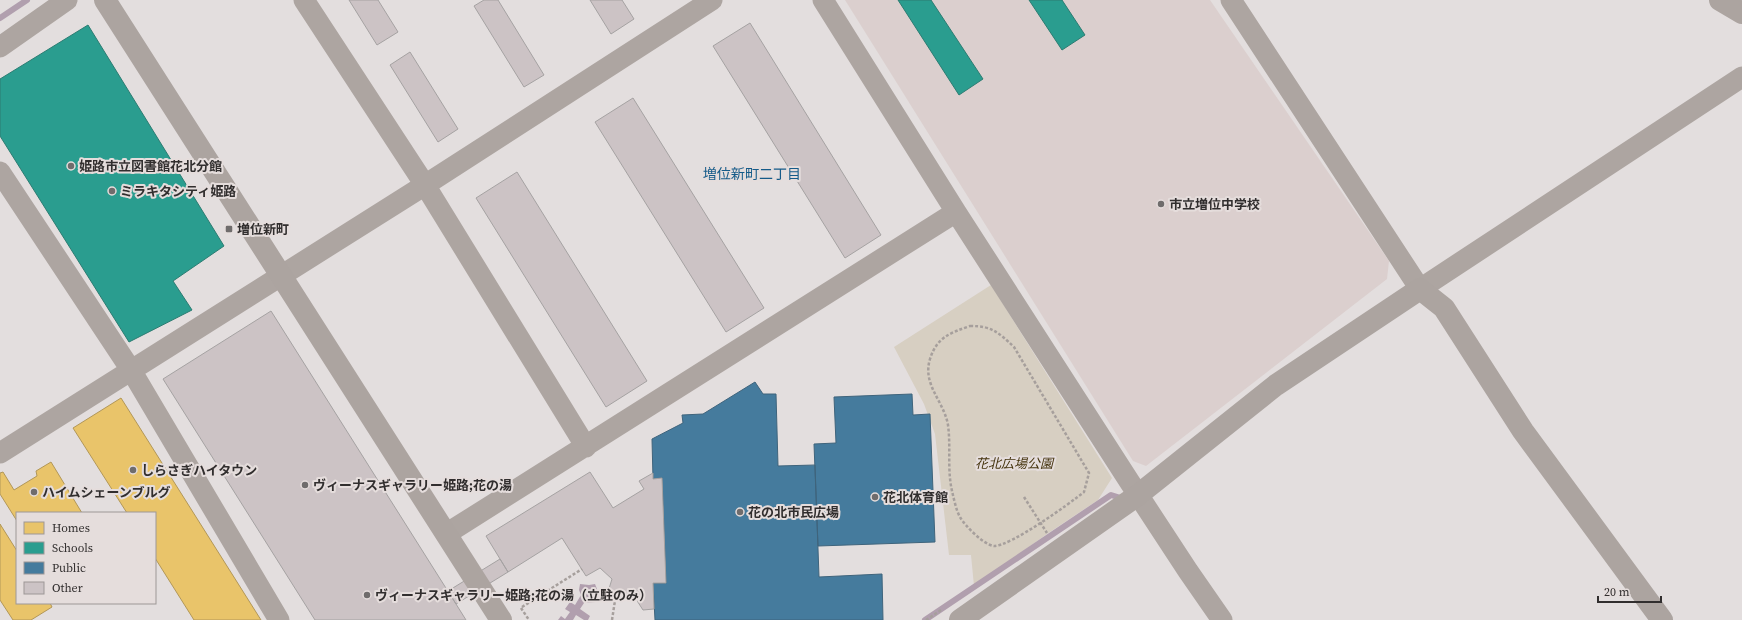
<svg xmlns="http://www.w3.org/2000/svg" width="1742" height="620" font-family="'Source Serif 4','Noto Sans JP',serif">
<rect width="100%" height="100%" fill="#e3dede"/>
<path fill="#dbcfce" d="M845,0H1210L1389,261L1387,279L1146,466L1133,461Z"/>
<path fill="#d7cfc2" d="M991,285L1112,478L1098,500L1047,534L974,586L971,555H949L935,434L924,404L894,347Z"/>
<path fill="#b19fae" d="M580,584L589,585L595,584L599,594L596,602L584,603L580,609L590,616L588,620H584L576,615L573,620H558L561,616L565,619L570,612L565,609L570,602L575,605L581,595L579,590Z"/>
<path fill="#e9c46a" stroke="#b29758" d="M121,398L261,620H194L155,558V513H127L73,428Z
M51,462L82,513H17V521L0,494V473L3,472L14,490L37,476L36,471Z
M0,524L17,551V603H50L52,607L31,620H13L0,600Z"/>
<path fill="#2a9d8f" stroke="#2c7c72" d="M898,0H931L983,79L959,95Z
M1029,0H1062L1085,35L1062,50Z
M88,25L224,246L173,281L192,310L129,342L0,136V79Z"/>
<path fill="#457b9d" stroke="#3f647c" d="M755,382L763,394H776L778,466L815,465L819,577L882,574L883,620H655L653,583H666L662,478L653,479L652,439L683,423L682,415L703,414Z
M912,394L913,415L930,414L935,542L818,546L814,444L836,443L834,397Z"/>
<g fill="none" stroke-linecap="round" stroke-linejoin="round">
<path stroke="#b19fae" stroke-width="6" d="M0,18L27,0
M925,620L1111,495L1124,499"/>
</g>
<path fill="#ccc3c5" stroke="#a5a2a2" d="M349,0H378L398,32L377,45Z
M484,0H498L544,75L524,87L474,6Z
M590,0H622L634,19L611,34Z
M750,23L881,235L845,258L713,46Z
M410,52L458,129L438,142L390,65Z
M633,98L764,308L726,332L595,122Z
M517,172L647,381L606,407L476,198Z
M271,311L456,604L466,620H315L163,379Z
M590,472L613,508L644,489L639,481L653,473V479L662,478L666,583H653L654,609L643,610L632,593L607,595L612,579L600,568L586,576L562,538L508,572L486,536Z
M500,559L508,572L456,604L448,591Z"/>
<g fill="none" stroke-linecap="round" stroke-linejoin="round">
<path stroke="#a69f9c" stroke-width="2.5" stroke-dasharray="3 2" stroke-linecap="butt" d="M970,326C992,326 998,332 1014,347L1089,473L1084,492C1069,504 1011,546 994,546C984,545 965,526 960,517C956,510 954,499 952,491C947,469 951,447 948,425C944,401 922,385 930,359C937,337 950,333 970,326Z
M1024,497L1047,533
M522,607L582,569
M521,608L529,620
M612,620L616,594
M926,620L941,610"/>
<path stroke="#ada5a1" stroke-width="21" d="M304,0L425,185L586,447
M823,0L956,212L1129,481L1188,571L1222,620
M1231,0L1420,289L1742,77
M0,47L67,0
M0,172L131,370L279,620
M0,453L425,185L712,0
M446,534L956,212"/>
<path stroke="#aca4a0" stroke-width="22" d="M105,0L501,620
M1720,0L1742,13
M960,620L1138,495L1276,385L1420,289L1444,308L1523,431L1662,620"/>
</g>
<g fill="#6f6c6c" stroke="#e5dddc" stroke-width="1.5">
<circle cx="71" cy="166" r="4"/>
<circle cx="112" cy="191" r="4"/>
<circle cx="1161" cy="204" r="4"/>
<rect x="225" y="225" width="8" height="8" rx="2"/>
<circle cx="133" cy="470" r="4"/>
<circle cx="305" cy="485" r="4"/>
<circle cx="34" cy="492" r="4"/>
<circle cx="875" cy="497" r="4"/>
<circle cx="740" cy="512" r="4"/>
<circle cx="367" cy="595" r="4"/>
</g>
<g text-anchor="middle" stroke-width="4" stroke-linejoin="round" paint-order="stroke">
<g font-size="13" font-weight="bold" fill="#312e2e" stroke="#e5dddc" text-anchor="start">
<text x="79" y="171">姫路市立図書館花北分館</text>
<text x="120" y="196">ミラキタシティ姫路</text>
<text x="1169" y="209">市立増位中学校</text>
<text x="237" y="234">増位新町</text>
<text x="141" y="475">しらさぎハイタウン</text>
<text x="313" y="490">ヴィーナスギャラリー姫路;花の湯</text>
<text x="42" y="497">ハイムシェーンブルグ</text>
<text x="883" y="502">花北体育館</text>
<text x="748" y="517">花の北市民広場</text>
<text x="375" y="600">ヴィーナスギャラリー姫路;花の湯（立駐のみ）</text>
</g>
<g font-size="13" font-style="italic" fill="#44330d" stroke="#e5dddc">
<text x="1014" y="468">花北広場公園</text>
</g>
<g font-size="14" fill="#155b89" stroke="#e5dddc">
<text x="752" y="179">増位新町二丁目</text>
</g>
</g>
<rect x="16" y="512" width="140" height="92" fill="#e5dddc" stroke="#9d9796"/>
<rect x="24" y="522" width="20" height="12" fill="#e9c46a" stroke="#9d9796"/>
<text x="52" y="532" font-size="12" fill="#312e2e">Homes</text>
<rect x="24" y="542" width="20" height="12" fill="#2a9d8f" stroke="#9d9796"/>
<text x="52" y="552" font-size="12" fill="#312e2e">Schools</text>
<rect x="24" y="562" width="20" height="12" fill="#457b9d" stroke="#9d9796"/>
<text x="52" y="572" font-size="12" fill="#312e2e">Public</text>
<rect x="24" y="582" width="20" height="12" fill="#ccc3c5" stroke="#9d9796"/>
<text x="52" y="592" font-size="12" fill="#312e2e">Other</text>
<path d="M1598 596v6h63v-6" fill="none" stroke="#312e2e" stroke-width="2"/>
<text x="1604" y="596" font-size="12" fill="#312e2e" stroke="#e5dddc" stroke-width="3" paint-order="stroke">20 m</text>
</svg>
